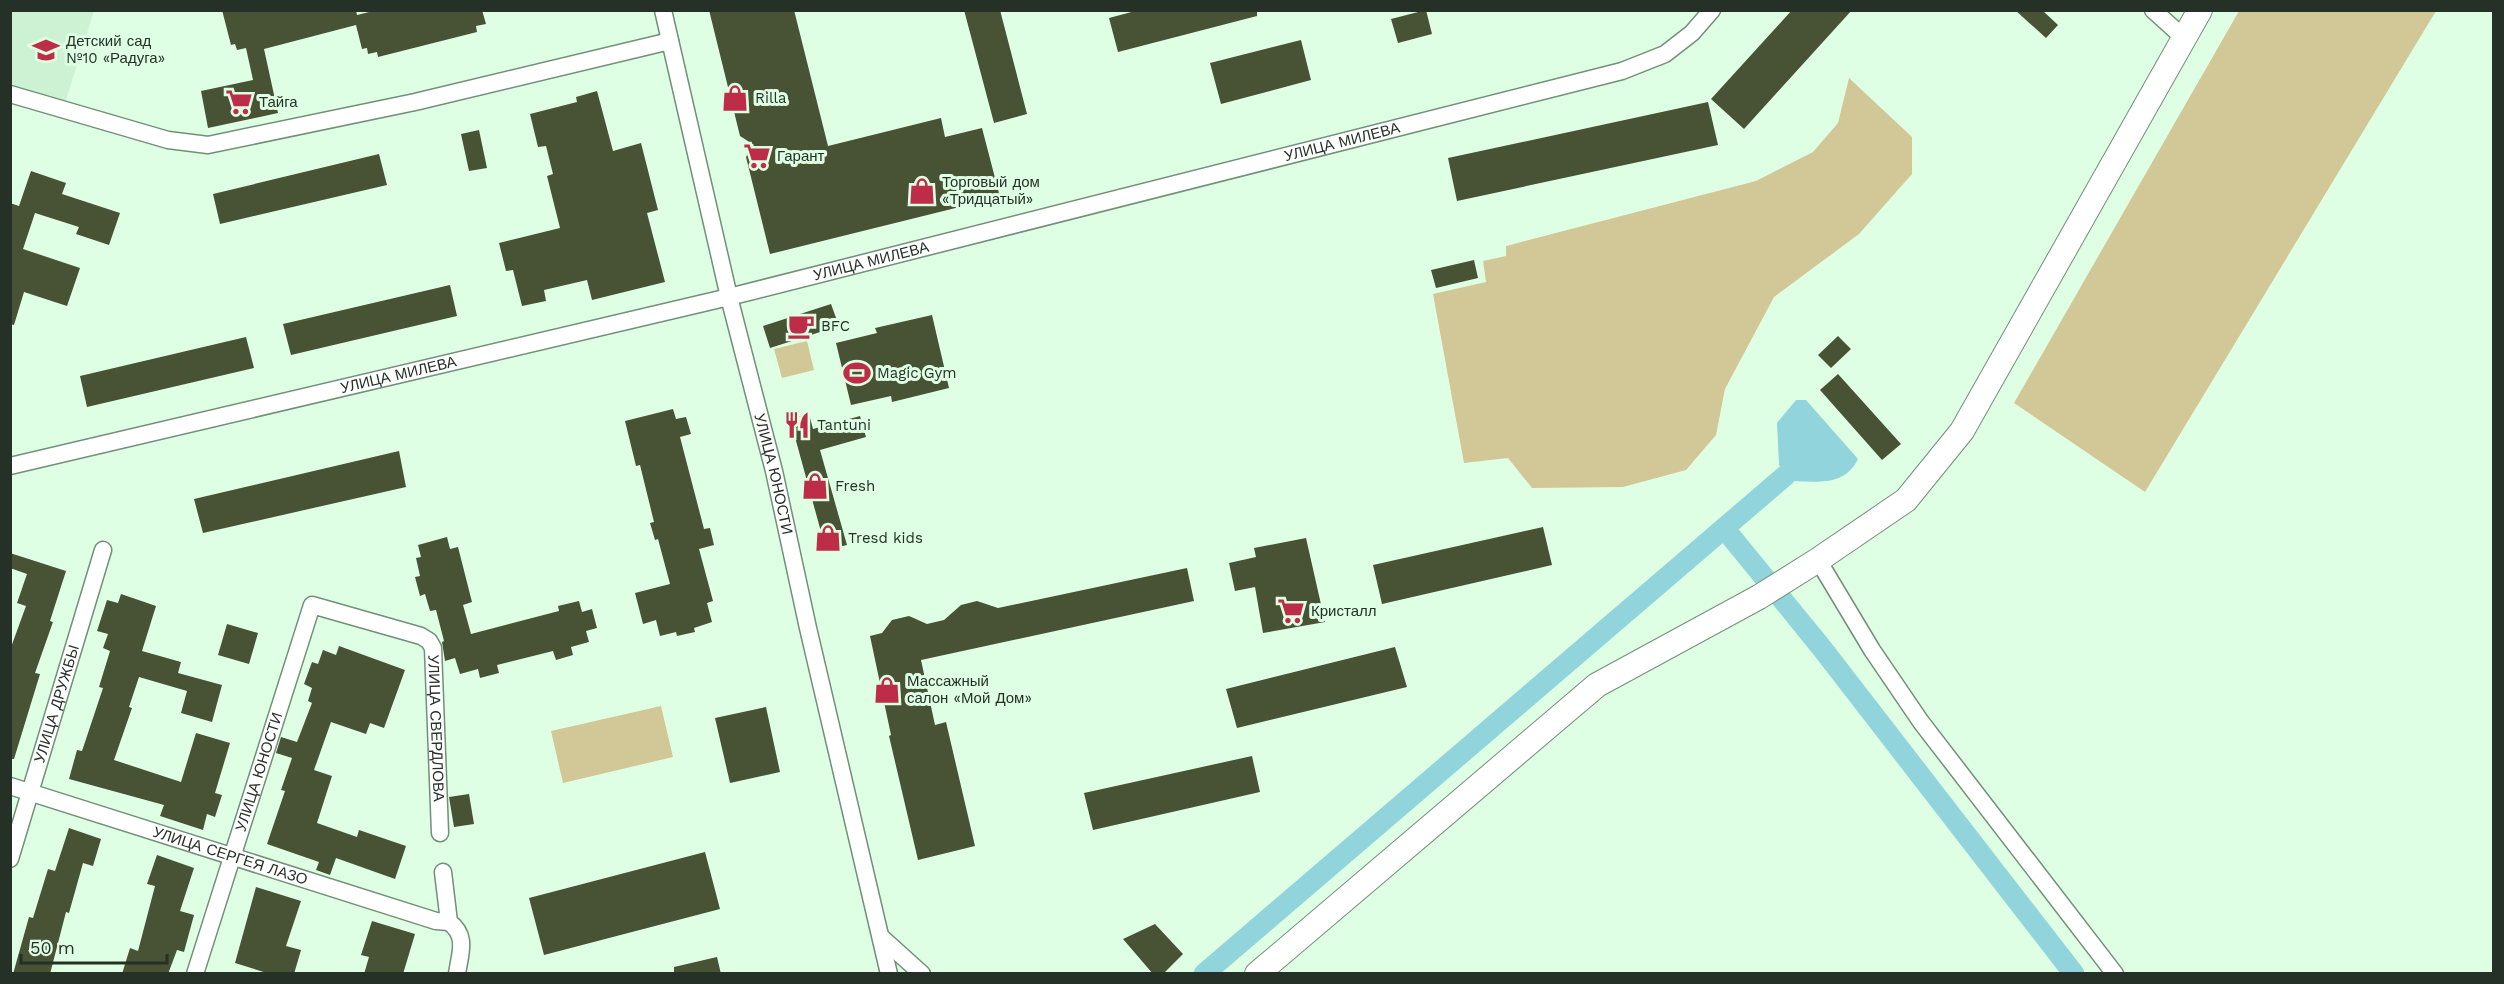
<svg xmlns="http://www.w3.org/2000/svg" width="2504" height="984" font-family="'Work Sans',sans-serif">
<rect width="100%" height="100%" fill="#dfffe4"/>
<path fill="#ccf2d3" d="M10,11H94L64,106L11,90Z"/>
<path fill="#d2c796" d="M2239,11H2436L2145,492L2014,403Z
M1849,78L1912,137V174L1859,234L1774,297L1725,389L1716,435L1686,470L1623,487L1532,488L1508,458L1464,463L1433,294L1486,282L1483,261L1506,256V246L1756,181L1813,152L1838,123Z
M807,341L814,370L782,378L774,349Z
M661,706L673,757L563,783L551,731Z"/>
<path fill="#91d4db" d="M1796,400H1806L1858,459C1845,486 1818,482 1792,481L1779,465L1777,423Z"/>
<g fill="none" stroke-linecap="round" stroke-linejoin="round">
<path stroke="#91d4db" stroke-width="21" d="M1724,528L1821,647L2074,974
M1204,974L1786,475"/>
</g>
<path fill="#485234" d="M222,10H356L357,15L377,10H482L486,24L476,26L477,32L378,57L377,52L368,54L367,48L362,49L356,25L264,49L278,113L208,128L201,91L253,80L246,48L237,50L235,44L231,45Z
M709,10H794L828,146L941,118L945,137L982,128L1000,197L770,254L746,157L754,145L740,136Z
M964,10H1000L1027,114L994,123Z
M1139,10H1257V16L1118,52L1109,18Z
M1426,10L1432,34L1398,43L1391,19Z
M1792,10H1852L1744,129L1711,99Z
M2015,10H2042L2058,25L2046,38Z
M1301,40L1311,80L1221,104L1210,63Z
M597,91L613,151L641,143L658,210L647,213L665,282L592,300L587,280L544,290L546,301L522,306L513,270L506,271L499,243L560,228L547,176L553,174L546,146L538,147L530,114L577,102L576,97Z
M1708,102L1718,145L1457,201L1448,158Z
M479,130L487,168L469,171L461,134Z
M379,154L387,185L220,224L213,194Z
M31,171L66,183L62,194L120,213L109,245L76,234L79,227L35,213L23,249L80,268L67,306L24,292L14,325L10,324V203L19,206Z
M1474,260L1478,278L1436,288L1431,270Z
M450,285L457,316L291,355L283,324Z
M831,304L839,326L770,348L763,326Z
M932,315L949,388L892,402L891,396L851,405L836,343L877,333L875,328Z
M1838,336L1851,349L1831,368L1818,355Z
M246,337L254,368L87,407L80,376Z
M1838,374L1901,444L1882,460L1820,390Z
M673,409L676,419L686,417L691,434L680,437L704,529L710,528L714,545L699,549L713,601L707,603L712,622L694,628L695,632L677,636L676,632L660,636L656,620L643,624L635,593L670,584L658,539L655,540L650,523L654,522L640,465L636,466L625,421Z
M809,414L813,429L860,416L866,437L820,450L847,545L826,550L790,419Z
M399,451L406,487L203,533L194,499Z
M1543,527L1552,565L1382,604L1373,565Z
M447,537L450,549L458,547L472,602L463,605L471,634L559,611L558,606L579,601L582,612L592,609L597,628L586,631L589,642L571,647L573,655L556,660L553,651L497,665L499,673L480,678L478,669L460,674L455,658L445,661L442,642L444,641L436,610L430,611L425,594L420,596L415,577L420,576L416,558L421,557L418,545Z
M1306,538L1325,622L1263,633L1255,587L1235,591L1229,563L1256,557L1254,548Z
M10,553L66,571L50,621L53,622L35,673L40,674L14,759H10V650L26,606L17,603L27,574L10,568Z
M1187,568L1194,601L921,660L935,725L946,722L975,846L918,860L889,736L891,735L870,636L882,633L892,620L909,616L927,624L944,620L961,605L977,601L998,608Z
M121,594L156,606L142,651L181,662L178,673L222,685L212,722L181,713L187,691L139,677L129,707L132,708L114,760L181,782L196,733L230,743L215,793L222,795L215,817L207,814L203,830L160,816L164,805L69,779L77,750L82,751L103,688L99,687L110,651L103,648L108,634L97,631L107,600L118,603Z
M227,624L258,633L249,664L218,655Z
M339,646L405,670L384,728L370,723L366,734L331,722L314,770L332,776L317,823L357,837L359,830L406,846L395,879L336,858L330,875L316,870L319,862L267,844L285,791L281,790L292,758L276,753L281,737L297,742L312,703L308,701L312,688L304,684L312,662L318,664L323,650L336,655Z
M1395,647L1407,687L1237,728L1226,689Z
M766,707L780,772L730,783L715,718Z
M1252,756L1260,792L1093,830L1084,793Z
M469,794L474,824L454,827L449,797Z
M69,828L101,839L93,866L83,863L69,913L66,912L50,974H13L29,917L33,918L48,869L55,871Z
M705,852L720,909L544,955L529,898Z
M157,855L194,868L180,911L194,915L184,952L177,950L168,974H122L130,948L138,951L155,886L147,884Z
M256,887L301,901L286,946L301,950L294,974H270L235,963Z
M372,921L415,934L403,974H364L369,957L361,955Z
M1155,924L1183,954L1163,974H1153L1123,939Z
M717,957L721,974H674V967Z"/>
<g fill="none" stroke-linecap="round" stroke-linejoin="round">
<defs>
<g id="street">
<path id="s1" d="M663,10L729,297L774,471L808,628L889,974"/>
<path d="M2153,10L2184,38"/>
<path d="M10,94L168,140L208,145L415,102L670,41"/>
<path id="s2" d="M10,466L729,297L1622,71L1665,54L1692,33L1712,10"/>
<path d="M1818,560L1872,650L1921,722L2115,974"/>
<path id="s3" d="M10,786L436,921L449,922"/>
<path id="s4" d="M10,859L103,550"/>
<path d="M443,872L449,922C468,936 460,953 457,974"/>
<path d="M881,937L922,974"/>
<path id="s5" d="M195,974L312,605L421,636L429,641L433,648L440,833"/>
</g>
<path id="secondary" d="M1257,974L1597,685L1759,597L1818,560L1906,500L1962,431L2200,10"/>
</defs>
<use href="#street" stroke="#728f78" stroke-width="19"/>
<use href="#secondary" stroke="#728f78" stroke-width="26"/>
<use href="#street" stroke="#fff" stroke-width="16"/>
<use href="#secondary" stroke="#fff" stroke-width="24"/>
</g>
<defs>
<symbol id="school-bare" viewBox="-9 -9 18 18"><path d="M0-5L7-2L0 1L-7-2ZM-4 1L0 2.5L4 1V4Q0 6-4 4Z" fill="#be2d47" stroke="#dfffe4" stroke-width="2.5" paint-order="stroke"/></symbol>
<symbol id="shop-bare" viewBox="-9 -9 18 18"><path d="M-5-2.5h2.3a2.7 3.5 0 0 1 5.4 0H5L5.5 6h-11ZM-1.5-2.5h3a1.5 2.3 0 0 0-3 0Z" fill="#be2d47" stroke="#dfffe4" stroke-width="2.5" paint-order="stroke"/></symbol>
<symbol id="supermarket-bare" viewBox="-9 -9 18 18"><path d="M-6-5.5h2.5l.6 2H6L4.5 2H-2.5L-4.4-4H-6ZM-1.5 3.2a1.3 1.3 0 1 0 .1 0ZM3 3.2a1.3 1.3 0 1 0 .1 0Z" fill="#be2d47" stroke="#dfffe4" stroke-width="2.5" paint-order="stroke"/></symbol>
<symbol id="cafe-bare" viewBox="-9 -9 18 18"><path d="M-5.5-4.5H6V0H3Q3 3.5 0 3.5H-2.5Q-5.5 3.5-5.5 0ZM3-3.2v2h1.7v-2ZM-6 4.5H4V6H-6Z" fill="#be2d47" stroke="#dfffe4" stroke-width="2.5" paint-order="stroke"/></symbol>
<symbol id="stadium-bare" viewBox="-9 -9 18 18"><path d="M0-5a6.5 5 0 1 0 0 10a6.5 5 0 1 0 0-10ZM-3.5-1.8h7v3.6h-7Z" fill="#be2d47" stroke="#dfffe4" stroke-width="2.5" paint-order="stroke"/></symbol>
<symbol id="restaurant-bare" viewBox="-9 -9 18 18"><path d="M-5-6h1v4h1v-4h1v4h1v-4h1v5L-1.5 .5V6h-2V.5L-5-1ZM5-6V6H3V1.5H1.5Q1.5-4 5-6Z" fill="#be2d47" stroke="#dfffe4" stroke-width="2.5" paint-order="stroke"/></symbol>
</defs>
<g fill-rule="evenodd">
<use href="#school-bare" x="27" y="31" width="38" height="38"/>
<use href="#shop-bare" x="716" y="79" width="38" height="38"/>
<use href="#supermarket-bare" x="220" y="83" width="38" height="38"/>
<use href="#supermarket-bare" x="738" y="137" width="38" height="38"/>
<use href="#shop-bare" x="903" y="172" width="38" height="38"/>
<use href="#cafe-bare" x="782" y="307" width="38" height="38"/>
<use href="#stadium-bare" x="838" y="354" width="38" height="38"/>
<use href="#restaurant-bare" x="778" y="406" width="38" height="38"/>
<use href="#shop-bare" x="796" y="467" width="38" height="38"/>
<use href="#shop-bare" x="809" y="519" width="38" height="38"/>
<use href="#supermarket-bare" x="1272" y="592" width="38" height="38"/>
<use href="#shop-bare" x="868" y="671" width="38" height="38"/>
</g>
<g text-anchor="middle" stroke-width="6" stroke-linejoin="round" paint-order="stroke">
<g font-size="15" fill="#253127" stroke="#dfffe4" text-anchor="start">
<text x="66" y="46">Детский сад<tspan x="66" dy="17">№10 «Радуга»</tspan></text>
<text x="755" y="103">Rilla</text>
<text x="259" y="107">Тайга</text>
<text x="777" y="161">Гарант</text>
<text x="942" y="187">Торговый дом<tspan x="942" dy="17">«Тридцатый»</tspan></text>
<text x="821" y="331">BFC</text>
<text x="877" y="378">Magic Gym</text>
<text x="817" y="430">Tantuni</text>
<text x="835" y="491">Fresh</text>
<text x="848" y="543">Tresd kids</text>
<text x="1311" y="616">Кристалл</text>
<text x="907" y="686">Массажный<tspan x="907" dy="17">салон «Мой Дом»</tspan></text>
</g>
<g font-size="15" fill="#253127" stroke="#dfffe4">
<text dy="5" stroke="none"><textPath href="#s2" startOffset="1371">УЛИЦА МИЛЕВА</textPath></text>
<text dy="5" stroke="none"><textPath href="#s2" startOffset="885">УЛИЦА МИЛЕВА</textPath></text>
<text dy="5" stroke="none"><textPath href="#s2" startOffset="399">УЛИЦА МИЛЕВА</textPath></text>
<text dy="5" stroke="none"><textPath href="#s1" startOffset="477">УЛИЦА ЮНОСТИ</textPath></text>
<text dy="5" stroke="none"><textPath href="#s4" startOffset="162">УЛИЦА ДРУЖБЫ</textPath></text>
<text dy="5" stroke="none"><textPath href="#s5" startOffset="598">УЛИЦА СВЕРДЛОВА</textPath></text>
<text dy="5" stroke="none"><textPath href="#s5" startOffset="212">УЛИЦА ЮНОСТИ</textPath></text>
<text dy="5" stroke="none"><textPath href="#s3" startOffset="231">УЛИЦА СЕРГЕЯ ЛАЗО</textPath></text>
</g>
</g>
<rect width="2504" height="984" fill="none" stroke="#253127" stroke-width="24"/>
<path d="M21 954v9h146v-9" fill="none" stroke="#253127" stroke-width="3"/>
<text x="30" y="954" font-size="18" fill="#253127" stroke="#dfffe4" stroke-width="4.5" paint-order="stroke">50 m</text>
</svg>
